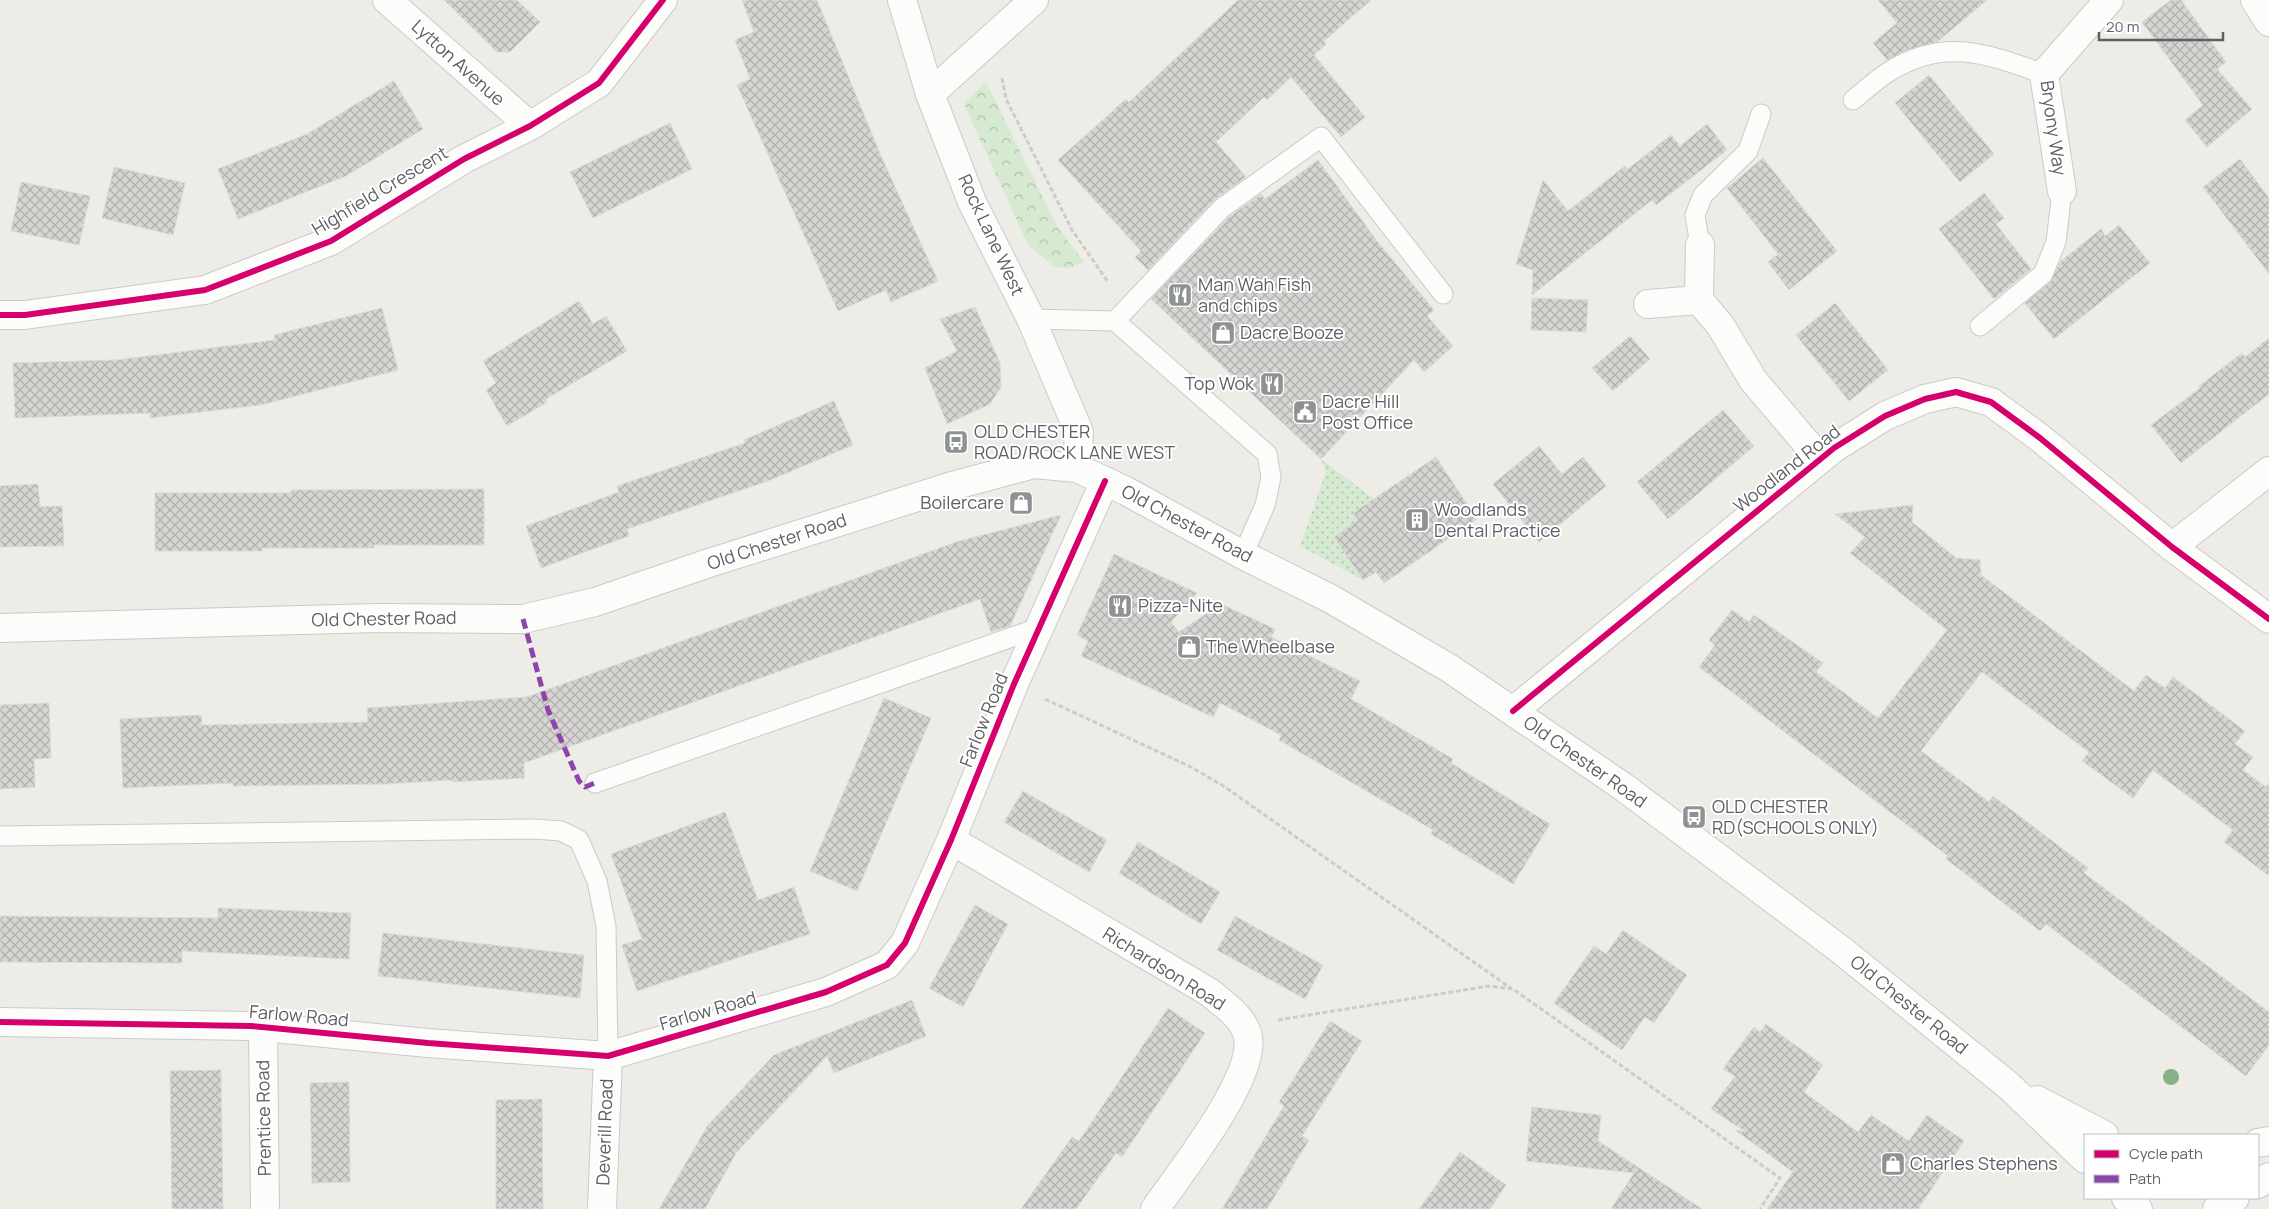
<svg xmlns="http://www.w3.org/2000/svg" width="2269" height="1209" font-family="Manrope,sans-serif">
<defs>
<pattern id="grass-dots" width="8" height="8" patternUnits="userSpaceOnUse" patternTransform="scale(1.25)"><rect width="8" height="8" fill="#d5ead1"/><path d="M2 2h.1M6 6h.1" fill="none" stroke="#b0c1ad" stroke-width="1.8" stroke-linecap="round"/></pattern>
<pattern id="forest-crowns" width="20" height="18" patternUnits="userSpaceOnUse" patternTransform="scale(1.25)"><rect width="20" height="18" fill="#d5ead1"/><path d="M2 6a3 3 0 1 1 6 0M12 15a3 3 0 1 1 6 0" fill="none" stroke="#b0c1ad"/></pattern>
<pattern id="building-cross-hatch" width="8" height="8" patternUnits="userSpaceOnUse" patternTransform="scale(1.25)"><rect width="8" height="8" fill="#d6d5d2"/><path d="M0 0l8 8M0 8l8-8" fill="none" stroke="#b1b0ae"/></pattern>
</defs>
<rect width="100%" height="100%" fill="#edece7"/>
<path fill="url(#grass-dots)" d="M1321,459L1374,499L1354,513L1358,520L1334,537L1363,580L1300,546L1326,472Z"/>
<path fill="url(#forest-crowns)" d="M986,82L1057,226L1084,262L1069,268L1055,267L1028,245L964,104Z"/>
<path fill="url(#building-cross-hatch)" stroke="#dcdad6" d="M444,0H517L540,22L510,52H497Z
M742,0H817L881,156L938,281L891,302L886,290L838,311L737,85L750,79L735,40L754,32Z
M1238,0H1371L1324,41L1326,44L1314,55L1365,117L1341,137L1291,77L1267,100L1264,97L1216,142L1246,177L1214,200L1148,270L1135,257L1141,251L1058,160L1126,99L1129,102Z
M1878,0H1987L1937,42L1907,50L1887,60L1873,43L1897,23Z
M2171,0H2181L2210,40L2226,62L2217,69L2252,109L2207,147L2185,120L2203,105L2142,22Z
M1929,75L1994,154L1960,182L1895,103Z
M394,81L423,129L346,176L238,219L218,169L307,134Z
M670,123L692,169L593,218L570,172Z
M1707,124L1727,150L1656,205L1652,200L1532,295L1533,270L1516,264L1543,180L1568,211L1625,166L1628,169L1671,135L1680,146Z
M1763,158L1837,251L1789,290L1768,262L1778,254L1727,188Z
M2240,159L2269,198V274L2203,187Z
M1318,160L1377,241L1434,310L1427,316L1453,346L1424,372L1414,360L1321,459L1151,299L1229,217L1261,194L1265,199Z
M114,167L185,183L173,235L102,218Z
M21,182L90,196L79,245L11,231Z
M1984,193L2004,218L1996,224L2031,269L1994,299L1939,229Z
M2119,225L2150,263L2054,339L2025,303L2050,282L2060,262L2101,229L2105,236Z
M1532,298L1588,300L1586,332L1531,330Z
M579,301L593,324L606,316L627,351L546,399L547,402L507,426L486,390L496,383L483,361Z
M1835,303L1888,370L1849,401L1796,335Z
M975,307L1000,363L1001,387L990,404L947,424L925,368L957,351L940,319Z
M382,308L398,370L260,405L150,418V413L15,418L13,363L116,360L275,340L274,335Z
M1630,336L1650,359L1613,391L1592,368Z
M2269,338V394L2181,463L2151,425L2200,388L2199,386L2242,353L2245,357Z
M834,401L853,445L768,481L627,529L629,536L541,568L526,526L619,492L617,486L745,443L744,440Z
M1723,410L1754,446L1668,519L1637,482Z
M1539,446L1562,474L1583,457L1606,486L1539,542L1493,484Z
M1436,457L1477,519L1384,583L1376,572L1363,580L1334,537L1358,520L1353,513Z
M38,484L40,507L62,506L64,546L0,547V486Z
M484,489V545H374V548H262V551H155V493H291V490Z
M1913,505L1912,522L1956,558L1980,560L1981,575L2134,691L2146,675L2165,688L2173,677L2245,731L2235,744L2253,757L2243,770L2266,787L2269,783V876L2224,842L2233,830L2153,770L2133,798L2082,761L2089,752L1982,672L1921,751L1989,802L1993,796L2088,868L2084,873L2269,1012V1045L2246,1076L2046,924L2040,931L1946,859L1948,856L1699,667L1715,645L1709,640L1732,610L1749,622L1754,615L1823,663L1816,672L1878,718L1947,630L1850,553L1865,537L1835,514Z
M1061,515L1010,626L991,632L980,599L524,763V778L453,782L452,780L386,784L233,786V783L123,788L120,719L201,715L202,725L368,722L367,708L527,697L959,541Z
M1114,554L1197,593L1171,622L1179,632L1221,604L1275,629L1271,637L1360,681L1351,699L1453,759L1451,763L1550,824L1513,884L1431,834L1433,830L1279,740L1281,735L1220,703L1213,717L1081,656L1088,641L1077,635Z
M884,698L931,718L857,891L810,871Z
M49,703L51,758L34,759L35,787L0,789V705Z
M1023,791L1107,840L1089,872L1004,822Z
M725,812L758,900L794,887L810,934L637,991L622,945L642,939L611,854Z
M1138,842L1220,892L1201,924L1119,873Z
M975,905L1008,924L963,1007L929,988Z
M218,908L351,913L349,959L182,951V963L0,962V916L218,918Z
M1235,916L1323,965L1305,999L1217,950Z
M1623,930L1687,975L1654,1023L1645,1017L1622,1050L1554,1003L1594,946L1606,954Z
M383,933L584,955L580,998L378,976Z
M912,1000L926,1036L834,1073L827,1056L736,1153L705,1209H659L708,1125L774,1055Z
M1168,1008L1205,1033L1122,1157L1116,1153L1076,1209H1021L1072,1137L1079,1141Z
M1330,1021L1362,1041L1302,1136L1309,1140L1267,1209H1222L1284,1106L1279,1102Z
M1766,1024L1823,1065L1804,1092L1858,1132L1871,1115L1909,1141L1927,1115L1964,1141L1918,1209H1767L1793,1172L1735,1130L1746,1132L1711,1109L1735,1076L1723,1069L1754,1027L1760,1032Z
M221,1070L223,1209H172L170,1071Z
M349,1082L350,1182L312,1183L310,1083Z
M542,1099L543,1209H496V1100Z
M1532,1107L1601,1115L1598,1141L1702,1209H1611L1634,1173L1526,1161Z
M1460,1152L1506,1185L1490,1209H1419Z"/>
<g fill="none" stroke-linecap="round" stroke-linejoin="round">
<defs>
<path id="service" d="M1853,100C1865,90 1877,79 1890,71C1945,37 1988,54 2044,74
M1700,245L1695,215L1703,195L1748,151L1761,114
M1031,319L1115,321L1267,454L1271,477L1265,505L1243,555
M1115,321L1222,208L1321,137L1443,294
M1980,326L2043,274L2056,242L2062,191
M595,783L1041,627
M0,836L534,829L561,831L579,840L597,881L606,926L608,1056"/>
<path id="minor" d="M387,0L530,126
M2255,0L2269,22
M930,94L1034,0
M2062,191L2044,74L2109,0
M1699,300L1700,245
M1648,304L1699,300L1720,325L1753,380L1820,459
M0,315H25L205,290L331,241L464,159L530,126L599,83L663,0
M2172,547L2269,471
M1513,711L1834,448L1885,416L1925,399L1956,392L1991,402L2040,438L2172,547L2269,619
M951,840L1209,992C1223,1004 1244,1017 1248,1037C1256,1078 1179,1174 1155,1209
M0,1022L251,1026L428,1043L608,1056L826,992L887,965L905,943L951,840L1014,684L1105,481
M263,1028L265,1209
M602,1209L608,1056"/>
<path id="tertiary" d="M902,0L930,94L972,202L1031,319L1079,432L1077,468"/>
<path id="secondary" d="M0,628L378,618L523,619L595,602L709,563L952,486L1034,464L1077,468L1126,491L1243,555L1331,599L1449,668L1622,786L1841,950L2009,1086L2085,1159
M2037,1100L2104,1135
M2258,1143L2269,1141
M2258,1184L2269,1177
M2126,1198L2138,1209
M2217,1209L2235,1198"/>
</defs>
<use href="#service" stroke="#cacac9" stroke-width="21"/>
<use href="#minor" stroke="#cacac9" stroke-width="30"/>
<use href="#tertiary" stroke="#cacac9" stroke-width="30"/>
<use href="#secondary" stroke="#c9c9c8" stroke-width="30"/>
<path stroke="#c9ceca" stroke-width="3" stroke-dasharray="5 2.5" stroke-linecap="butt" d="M1002,78L1006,99L1072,230L1108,282
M1045,699L1191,767L1225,787L1512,989
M1278,1020L1489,986L1513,989L1780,1178L1760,1209"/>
<use href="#service" stroke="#fcfcfb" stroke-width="19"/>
<use href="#minor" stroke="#fcfcfb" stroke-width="28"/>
<use href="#tertiary" stroke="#fcfcfb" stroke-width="28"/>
<use href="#secondary" stroke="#fcfcfb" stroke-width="28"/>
<path stroke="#8e44ad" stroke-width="5" stroke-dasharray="10 5" stroke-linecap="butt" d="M523,619L548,710L579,781L585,787L595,783"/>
<defs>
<path id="cycleway" d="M0,315H25L205,290L331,241L464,159L530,126L599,83L663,0
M1513,711L1834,448L1885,416L1925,399L1956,392L1991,402L2040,438L2172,547L2269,619
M0,1022L251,1026L428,1043L608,1056L826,992L887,965L905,943L951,840L1014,684L1105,481"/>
</defs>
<use href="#cycleway" stroke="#fff" stroke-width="9"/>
<use href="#cycleway" stroke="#d6006c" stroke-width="6"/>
</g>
<circle fill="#84b282" cx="2171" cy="1077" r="8"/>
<defs>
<symbol id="restaurant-square" viewBox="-11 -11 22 22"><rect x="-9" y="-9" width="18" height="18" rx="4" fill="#8f9293" stroke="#fff"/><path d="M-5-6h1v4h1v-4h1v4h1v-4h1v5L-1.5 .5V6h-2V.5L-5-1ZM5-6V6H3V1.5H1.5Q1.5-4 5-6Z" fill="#fff"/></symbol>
<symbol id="shop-square" viewBox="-11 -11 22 22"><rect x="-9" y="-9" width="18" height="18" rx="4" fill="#8f9293" stroke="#fff"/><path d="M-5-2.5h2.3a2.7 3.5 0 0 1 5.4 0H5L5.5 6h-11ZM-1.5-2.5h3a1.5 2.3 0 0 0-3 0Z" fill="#fff"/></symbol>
<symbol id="civic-square" viewBox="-11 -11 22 22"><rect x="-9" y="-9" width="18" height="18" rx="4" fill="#8f9293" stroke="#fff"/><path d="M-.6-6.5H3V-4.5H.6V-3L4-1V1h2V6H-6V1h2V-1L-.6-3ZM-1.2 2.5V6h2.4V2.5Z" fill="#fff"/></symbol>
<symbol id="bus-square" viewBox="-11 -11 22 22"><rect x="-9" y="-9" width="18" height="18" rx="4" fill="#8f9293" stroke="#fff"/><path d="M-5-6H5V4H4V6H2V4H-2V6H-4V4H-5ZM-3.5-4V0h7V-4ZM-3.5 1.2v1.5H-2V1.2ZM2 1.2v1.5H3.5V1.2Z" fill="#fff"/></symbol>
<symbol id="building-square" viewBox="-11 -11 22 22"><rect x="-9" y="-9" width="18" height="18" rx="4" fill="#8f9293" stroke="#fff"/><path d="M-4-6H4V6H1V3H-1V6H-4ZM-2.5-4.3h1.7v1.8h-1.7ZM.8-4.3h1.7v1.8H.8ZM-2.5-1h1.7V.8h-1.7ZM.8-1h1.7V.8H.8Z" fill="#fff"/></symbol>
</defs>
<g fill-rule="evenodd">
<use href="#restaurant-square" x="1166" y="281" width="28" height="28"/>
<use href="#shop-square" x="1209" y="319" width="28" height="28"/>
<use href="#restaurant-square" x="1258" y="370" width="28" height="28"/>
<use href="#civic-square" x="1291" y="398" width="28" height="28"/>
<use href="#bus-square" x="942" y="428" width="28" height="28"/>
<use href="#shop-square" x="1007" y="489" width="28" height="28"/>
<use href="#building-square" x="1403" y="506" width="28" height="28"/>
<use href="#restaurant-square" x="1106" y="592" width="28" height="28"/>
<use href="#shop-square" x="1175" y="633" width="28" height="28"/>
<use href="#bus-square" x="1680" y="803" width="28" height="28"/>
<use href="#shop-square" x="1879" y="1150" width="28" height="28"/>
</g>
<g text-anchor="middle" stroke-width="4" stroke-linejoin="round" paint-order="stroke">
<g font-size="18" fill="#5c6166" stroke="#fff">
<text transform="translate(458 63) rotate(42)" y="6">Lytton Avenue</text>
<text transform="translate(2053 128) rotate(82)" y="6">Bryony Way</text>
<text transform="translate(380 191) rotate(-31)" y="6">Highfield Crescent</text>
<text transform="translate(991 235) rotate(65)" y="6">Rock Lane West</text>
<text transform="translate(1787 469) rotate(-38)" y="6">Woodland Road</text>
<text transform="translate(1187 524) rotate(28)" y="6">Old Chester Road</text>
<text transform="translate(777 542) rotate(-18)" y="6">Old Chester Road</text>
<text transform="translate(384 619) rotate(-1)" y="6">Old Chester Road</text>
<text transform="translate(984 720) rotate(-68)" y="6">Farlow Road</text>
<text transform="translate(1585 762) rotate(35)" y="6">Old Chester Road</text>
<text transform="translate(1164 969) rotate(32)" y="6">Richardson Road</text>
<text transform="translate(1909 1005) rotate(39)" y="6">Old Chester Road</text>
<text transform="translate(708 1011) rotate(-16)" y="6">Farlow Road</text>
<text transform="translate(299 1016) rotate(5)" y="6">Farlow Road</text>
<text transform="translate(264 1118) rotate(-91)" y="6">Prentice Road</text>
<text transform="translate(605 1132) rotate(-88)" y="6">Deverill Road</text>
</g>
<g font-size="18" fill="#5c6166" stroke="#fff" text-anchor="start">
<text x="1198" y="291">Man Wah Fish<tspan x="1198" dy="21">and chips</tspan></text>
<text x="1240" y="339">Dacre Booze</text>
<text x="1254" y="390" text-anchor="end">Top Wok</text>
<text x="1322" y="408">Dacre Hill<tspan x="1322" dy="21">Post Office</tspan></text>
<text x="974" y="438">OLD CHESTER<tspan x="974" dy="21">ROAD/ROCK LANE WEST</tspan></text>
<text x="1004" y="509" text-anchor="end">Boilercare</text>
<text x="1434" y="516">Woodlands<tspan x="1434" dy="21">Dental Practice</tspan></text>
<text x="1138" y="612">Pizza-Nite</text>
<text x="1206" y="653">The Wheelbase</text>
<text x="1712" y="813">OLD CHESTER<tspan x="1712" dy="21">RD(SCHOOLS ONLY)</tspan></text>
<text x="1910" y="1170">Charles Stephens</text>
</g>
</g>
<rect x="2084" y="1134" width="175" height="65" fill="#ffffff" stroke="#bec0c2"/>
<rect x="2094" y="1150" width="25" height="8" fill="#d6006c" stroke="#bec0c2"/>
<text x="2129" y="1159" font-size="15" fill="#5c6166">Cycle path</text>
<rect x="2094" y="1175" width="25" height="8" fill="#8e44ad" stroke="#bec0c2"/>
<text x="2129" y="1184" font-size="15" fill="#5c6166">Path</text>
<path d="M2099 32v8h124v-8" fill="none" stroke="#5c6166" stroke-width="2.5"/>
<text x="2106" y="32" font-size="15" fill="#5c6166" stroke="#ffffff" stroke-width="4" paint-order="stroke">20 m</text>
</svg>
